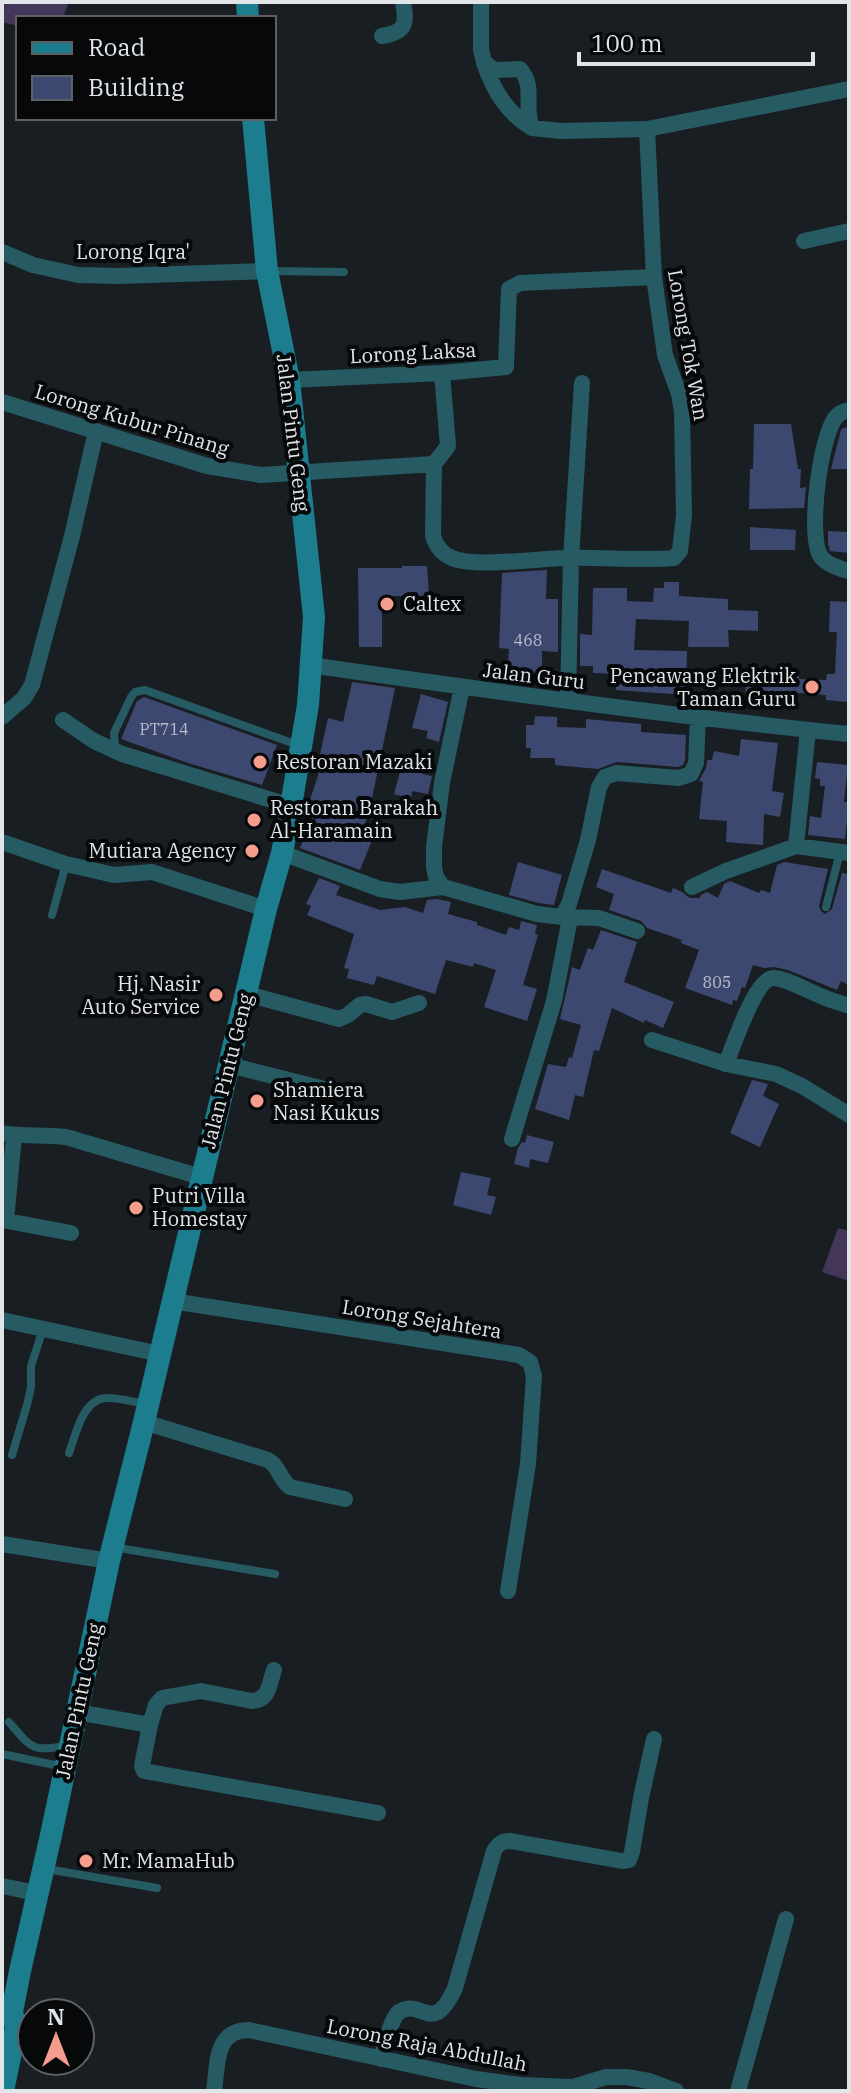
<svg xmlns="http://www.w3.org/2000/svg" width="851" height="2093" font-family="'IBM Plex Serif',serif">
<rect width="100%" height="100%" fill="#191e22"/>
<path fill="#433659" d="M2,2H69L63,18H18V26L2,22Z
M838,1228L849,1231V1281L822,1272Z"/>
<path fill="#3d4870" d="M754,424H791L798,469H801L800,488L806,487L804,508L749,509L750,469H753Z
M849,427V469H831L841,430L843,428Z
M750,527L796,530L795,550H750Z
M828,531L849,532V553L830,551L828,544Z
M402,566H427L429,596H382V647H359L358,568H402Z
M547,570L546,599H558V652L542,651V674L507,673L509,649L499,648L502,573Z
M664,582H679V596L728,599V610L758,611V631L728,630L729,647H688L689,621L636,619L634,650L687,651L686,695L616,690V674L593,673V666H580V634L592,635L593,588H627V601L653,602L654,588H664Z
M830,601L849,602V700L846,702L826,700V695L797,693L796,706L764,704V699L745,698L746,680H757L758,672L799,674V679L826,680L827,674H835L837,632H829Z
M352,682L395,688L370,808L365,823L377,828L360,870L300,848L318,803L310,800L323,760L319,759L328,718L343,722Z
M421,694L448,702L439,742L426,738L428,731L412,728Z
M144,697L277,745L262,785L188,763L121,739L137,701Z
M535,716L557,717V727L586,728V719L641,724V732L686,735L685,760L683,765L678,767L617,762L598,769L555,765V758H530L531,748H526V725H534Z
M741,739L778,743L772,791L784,793L780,817L764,814L763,845L726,842L727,821L699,819L703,782L699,781L706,768L707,760H712L714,751L739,756Z
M403,761L424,766L422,774L432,776L428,794L412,791L411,799L394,794Z
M817,762L848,765L844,802H849L845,839L808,835L810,816L821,818L825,786H820V779L815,778Z
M518,862L562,875L554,905L539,903L509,895Z
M784,862L828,869L819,906L821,911L825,914L832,909L842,873L849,874V985L841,981L837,990L788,970L774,967L764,968L753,965L745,988L742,987L737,1001L733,1000L732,1005L685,988L699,950L681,943L682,940L647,928L641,921L609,910L614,894L596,887L602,869L671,893L673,888L682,892L690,898H700L701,895L707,892L718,898L724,884L730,881L759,893L761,890L770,893L777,865Z
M319,878L340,886L336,895L380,910L405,907L423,913L427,900L437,899L451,902L448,914L477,922V925L506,935L509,927L519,930L521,921L537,925L535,934L538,935L523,985L537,989L527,1021L484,1007L496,970L474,963L473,967L446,960L435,994L377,976L374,985L347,978L349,969L344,968L354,934L307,915L311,906L306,904Z
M601,930L637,942L624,982L674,1002L663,1028L645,1020L644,1023L612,1008L599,1051L594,1050L583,1097L575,1095L569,1120L535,1109L548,1064L566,1067L569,1057L572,1058L581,1025L560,1019L572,967L580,970L588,948L593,950Z
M752,1080L768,1084L763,1096L779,1104L760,1147L730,1133Z
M527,1135L554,1142L548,1163L530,1159L529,1168L514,1164L518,1148L522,1142L525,1143Z
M461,1172L491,1178L487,1195L496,1197L491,1215L453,1205Z"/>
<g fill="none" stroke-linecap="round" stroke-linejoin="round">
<path stroke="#265b64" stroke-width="8" d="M268,271L344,272
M115,749L114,733L131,697L135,692L145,690L298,745
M826,907L840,852
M52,915L66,864
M69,1453C76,1434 83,1397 108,1398C120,1398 134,1402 147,1404
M12,1455L27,1405L31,1387V1366L43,1329
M113,1547L275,1574
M9,1722C33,1750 31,1751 68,1746
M2,1754L64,1767
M47,1869L157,1888"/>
<path stroke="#265b64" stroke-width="16" d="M481,2V50L484,62L494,70L520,69C536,87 523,105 532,128L561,131L647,129L849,89
M382,36C406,32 407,24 403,2
M484,63C494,91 506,112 532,128
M804,241L849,231
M2,252L33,265L78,275L119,276L267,271
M442,373L448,446L434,464L433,536C436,546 442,554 452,558C476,568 540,558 569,558C604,557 639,561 674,558L680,551L684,515L682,412L679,394L665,355L654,277L647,129
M289,380L442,373L506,367L509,289L520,283L654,277
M2,402L207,466L261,475L434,464
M849,410C845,411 841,412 838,415C820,430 807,539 821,557C827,564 840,569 849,571
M310,665C489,691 669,716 849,734
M462,687L442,783L434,847V867L436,877L443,887L537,914L562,917L599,918L637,931
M568,700L571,558L582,383
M2,717L24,698L32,685L72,536L96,431
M63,720L94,741L122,754L291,806
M2,842L66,864L114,875L152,872L266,909
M796,846L808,730
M282,853L380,889L400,892L443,887
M692,887L726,871L796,846L849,853
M562,917L569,904L588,840L599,787L605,777L616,773L679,778L691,774L696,763L698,717
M247,994L339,1019L348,1015L360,1005L366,1004L392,1012L419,1003
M652,1040L726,1064L776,1074L802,1086L849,1115
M726,1064C733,1047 755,979 773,978C785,977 817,996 831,1000C837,1002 843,1004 849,1006
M229,1065L332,1091
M2,1133C23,1137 44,1134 66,1137L201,1177
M512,1139L554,1001L570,918
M2,1220L71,1233
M6,1220L14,1136
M172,1301L519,1355L530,1362L534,1376L528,1464L508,1591
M2,1320L160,1354
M144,1422L268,1460C279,1466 280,1480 290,1487L345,1499
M2,1544L109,1561
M77,1712L150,1725L156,1705L162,1698L201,1691L252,1701C269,1700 269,1685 274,1670
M150,1725L142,1766L144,1771L378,1813
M2,1886L36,1893
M381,2059C384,2049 391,2018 399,2012C422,1997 432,2038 455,1988L494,1851C499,1843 502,1841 511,1841L622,1861L629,1860L632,1852L641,1798L654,1739
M214,2091C218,2065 214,2030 249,2030L476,2079L521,2085L573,2087L606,2077H626L649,2081L676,2091
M738,2091L786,1919"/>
<path stroke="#1b7d8d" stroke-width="22" d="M247,2L248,18
M3,2091L16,2028L12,2012L20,1971L51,1835L109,1561L144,1422L266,909L282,853L291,806L308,705L314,617L289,380L267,271L253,118"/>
</g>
<g fill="#f49d8d" stroke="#06080a" stroke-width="3">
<circle cx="387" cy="604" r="8"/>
<circle cx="812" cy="687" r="8"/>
<circle cx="260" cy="762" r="8"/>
<circle cx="254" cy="820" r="8"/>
<circle cx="252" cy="851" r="8"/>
<circle cx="216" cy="995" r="8"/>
<circle cx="257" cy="1101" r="8"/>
<circle cx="136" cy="1208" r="8"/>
<circle cx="86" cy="1861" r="8"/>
</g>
<g text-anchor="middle" stroke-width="8" stroke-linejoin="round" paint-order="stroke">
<g font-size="16" fill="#b9beca">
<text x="528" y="646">468</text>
<text x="164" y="735">PT714</text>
<text x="717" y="988">805</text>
</g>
<g font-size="20" fill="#e2e5e8" stroke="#06080a">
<text x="133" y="259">Lorong Iqra'</text>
<text transform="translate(688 345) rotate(80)" y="7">Lorong Tok Wan</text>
<text transform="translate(413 353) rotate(-3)" y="7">Lorong Laksa</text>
<text transform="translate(132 420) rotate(17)" y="7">Lorong Kubur Pinang</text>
<text transform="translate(293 433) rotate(83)" y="7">Jalan Pintu Geng</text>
<text transform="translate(534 676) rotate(7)" y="7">Jalan Guru</text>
<text transform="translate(227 1071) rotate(-76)" y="7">Jalan Pintu Geng</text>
<text transform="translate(422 1319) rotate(9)" y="7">Lorong Sejahtera</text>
<text transform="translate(79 1701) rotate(-78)" y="7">Jalan Pintu Geng</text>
<text transform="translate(427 2045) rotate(11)" y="7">Lorong Raja Abdullah</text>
</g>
<g font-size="20" fill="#e2e5e8" stroke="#06080a" text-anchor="start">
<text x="403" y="611">Caltex</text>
<text x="796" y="683" text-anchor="end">Pencawang Elektrik<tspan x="796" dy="23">Taman Guru</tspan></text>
<text x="276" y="769">Restoran Mazaki</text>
<text x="270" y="815">Restoran Barakah<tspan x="270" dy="23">Al-Haramain</tspan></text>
<text x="236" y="858" text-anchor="end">Mutiara Agency</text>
<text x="200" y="991" text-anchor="end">Hj. Nasir<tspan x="200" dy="23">Auto Service</tspan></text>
<text x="273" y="1097">Shamiera<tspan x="273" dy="23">Nasi Kukus</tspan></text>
<text x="152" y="1203">Putri Villa<tspan x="152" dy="23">Homestay</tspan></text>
<text x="102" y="1868">Mr. MamaHub</text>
</g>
</g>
<rect width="851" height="2093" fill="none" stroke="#e2e5e8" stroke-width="8"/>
<rect x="16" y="16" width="260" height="104" fill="#06080a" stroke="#5e6063" stroke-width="2"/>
<rect x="32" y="42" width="40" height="12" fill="#1b7d8d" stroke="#5e6063" stroke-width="2"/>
<text x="88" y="56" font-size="24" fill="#e2e5e8">Road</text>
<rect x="32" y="76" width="40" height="24" fill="#3d4870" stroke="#5e6063" stroke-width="2"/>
<text x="88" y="96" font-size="24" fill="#e2e5e8">Building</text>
<g transform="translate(56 2037)"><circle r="38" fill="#06080a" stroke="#5e6063" stroke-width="2"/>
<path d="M0-6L14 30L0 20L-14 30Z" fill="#f49d8d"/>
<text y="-12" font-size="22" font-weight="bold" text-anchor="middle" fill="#e2e5e8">N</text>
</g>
<path d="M579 52v12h234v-12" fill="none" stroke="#e2e5e8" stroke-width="4"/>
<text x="591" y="52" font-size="24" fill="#e2e5e8" stroke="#06080a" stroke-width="6" paint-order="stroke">100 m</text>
</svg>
